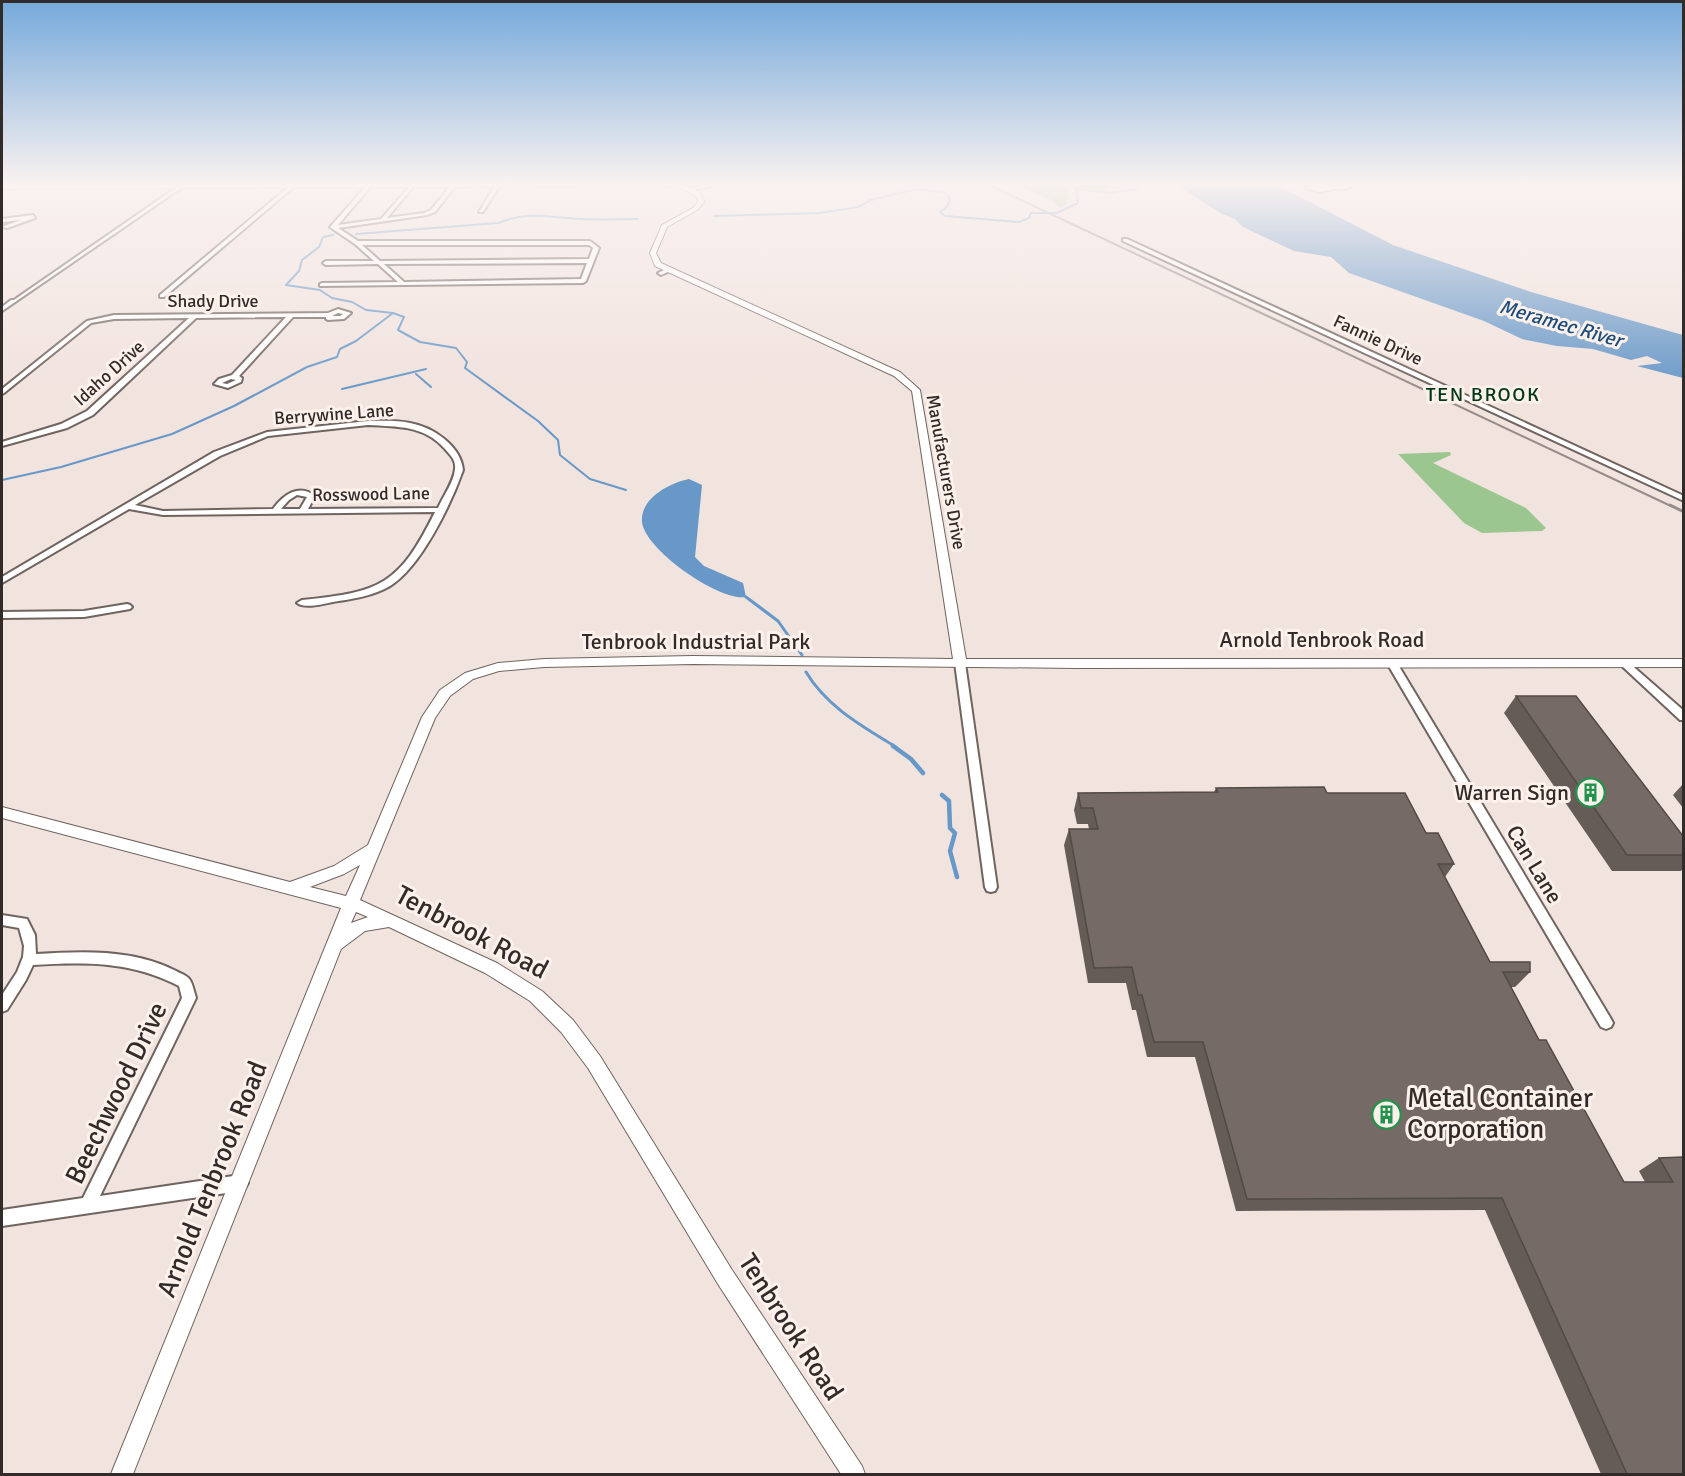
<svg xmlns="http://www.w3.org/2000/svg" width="1685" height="1476" font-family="Signika,sans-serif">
<rect width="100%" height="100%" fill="#f1e3de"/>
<path fill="#9bc690" d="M1013,183H1123L1102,190L1068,188L1067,204L1060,208L1051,200Z
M1450,452L1451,455L1433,463L1526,508L1546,528L1542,531L1482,533L1464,523L1398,454Z"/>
<path fill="#6898c8" d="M1174,183H1273L1393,245L1531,292L1683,335V378L1637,366L1662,363L1647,356L1631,360L1593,349L1557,346L1522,339L1484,321L1349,273L1331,257L1294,251L1243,227L1235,219L1220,213Z
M689,479L702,485L695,557L704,566L743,583L746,597C720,602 645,550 642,522C640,498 670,483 689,479Z"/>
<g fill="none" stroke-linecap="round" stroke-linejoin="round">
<path stroke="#6898c8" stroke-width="2" d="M714,216L820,213L858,207L871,200L917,189L946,193L950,199L947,207L940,212L945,216L1019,222L1029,218L1031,213H1057L1078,203L1076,189L1108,193L1137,189L1139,183
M356,234L498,223C533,210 547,218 581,219C600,220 619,219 638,219
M393,313L404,317L398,330L420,342L456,348L467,362L465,368L538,421L558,440L560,455L590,479L626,490
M416,374L431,387
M342,389L426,369
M2,480L61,467L172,434L234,406L307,367L337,357L340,349L356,341L393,313L366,310L352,302L332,298L320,290L286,285L299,271L302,260L319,247L323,237L333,235"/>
<path stroke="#6898c8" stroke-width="3" d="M746,597L778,621L802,655
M806,672C827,707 862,726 896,747"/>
<path stroke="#6898c8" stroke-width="4.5" d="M893,746L911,759L923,773
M942,795L949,801L950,828L955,833L950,851L957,877"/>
<defs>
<path id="minor" d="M714,183H780L716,185L691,190L689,189Z
M1353,183H1359L1345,189H1334L1320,192L1305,188C1320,182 1338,191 1353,183Z
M292,184L296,185L164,297H160V295Z
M368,184L372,185L338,225L381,219L412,184L414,186L387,218L424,213L431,210L452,184L456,185L435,212L427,215L338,228L358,241H590L599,248L586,281L583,283L320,286V284L322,283L398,282L378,264L326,265L323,263L326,261H374L355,244L330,227ZM362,245H589L593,248L589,259L380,261ZM587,263L581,279L404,282L384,264Z
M496,184L500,185L483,212H479Z
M180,185L184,186L2,311V307L11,300H14Z
M33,215L35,218L7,228L2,227L21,220L2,222V219Z
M1123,239H1127L1684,496V501L1123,241Z
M668,268L671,270L670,271L661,275L658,273Z
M338,309L351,313L344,319L328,320L326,319V317H293L239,376L242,378L241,382L228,388L214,384L219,379L232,375L286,317L196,318L93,415L67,428L2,446V442L61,424L87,411L189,318L114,319L91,323L4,393L2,394V389L87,321L114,315L328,313ZM338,313L343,314L340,316H332ZM231,379L236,380L227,384L222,383Z
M368,421C382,421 397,420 410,423C433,427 461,446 463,470C451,504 421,567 390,586C373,596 352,599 333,602C323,604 305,609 297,603L302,600C381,592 399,585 435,512L163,515L129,509L2,583V577L214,452L267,432ZM368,425C398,427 424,425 445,449C451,456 456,460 455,469C454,482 443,496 438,508L308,509L315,496C299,483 283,495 273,509L163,511L135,505L220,456L268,436ZM297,495L307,497L300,509H281L289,500Z
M127,604L130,605L132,607L130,609L84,617L2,618V612L84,611Z
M960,660L965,663L997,887L995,891L991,892L987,891L985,887L955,663Z
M1392,660L1397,663L1611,1019L1613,1023L1611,1027L1606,1029L1601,1027L1387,663Z
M1625,661L1628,662L1684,711V720H1680L1622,666L1620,664L1622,662Z
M2,915L27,919L35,935L36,954C82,951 132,949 174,970C179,973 187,975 190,980C193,985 194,992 196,998L100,1196L240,1175L245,1178L248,1183L245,1188L240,1191L2,1226V1210L83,1198L182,998L179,986C131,961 86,962 33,965L26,980L7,1010L2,1012V995L17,972L23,957L24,946L19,928L2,925Z"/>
<path id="tertiary" d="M671,183C684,185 702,188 704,202L697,210L667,227L656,253L661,263L900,372L920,390L966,659H1684V667L1077,668L693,664L544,667L499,671L473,679L450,696L435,718L360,900L497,963L542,991L573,1020L600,1056L732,1270L862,1466L865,1474H841L718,1284L588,1068L561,1032L530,1001L485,973L389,927L365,931L341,949L133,1474H111L341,908L2,818V807L290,882L334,866L368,845L422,717L440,690L465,673L498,663L544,659L693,656L953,659L912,391L894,376L655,266L650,253L662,225L693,208L698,202L697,197C684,187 669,186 654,186L2,189V185ZM360,865L346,896L310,887L344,874ZM356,912L368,917L351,923Z"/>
</defs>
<use href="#minor" stroke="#6f645f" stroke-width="4"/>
<use href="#tertiary" stroke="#6f645f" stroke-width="2"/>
<use href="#minor" fill="#fff" fill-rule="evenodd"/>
<use href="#tertiary" fill="#fff" fill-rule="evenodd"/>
<path stroke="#968c89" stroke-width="2" d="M985,183L1673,507"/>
<path stroke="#968c89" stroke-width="3" d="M1670,505L1684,512"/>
</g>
<path fill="#655b57" d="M1516,696L1683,836V868L1681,871H1612L1504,713Z
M1683,784V808L1673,795Z
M1216,788L1327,793L1426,833L1454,864L1445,877L1490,962L1530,972L1515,987H1511L1539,1040L1624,1182H1645L1639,1171L1659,1158L1683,1157V1474H1601L1485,1210L1236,1211L1195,1057H1147L1136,1010H1132L1126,983H1088L1064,845L1069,829H1089L1088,824H1077L1074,810L1078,793L1214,792Z"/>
<path fill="#756a65" stroke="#524a47" stroke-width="1.5" d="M1516,696H1576L1683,836V855H1627Z
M1324,787L1327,793H1405L1426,833H1438L1454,864H1438L1490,962H1530V972H1503L1539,1040H1546L1624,1182H1673L1659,1158L1683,1157V1474H1627L1502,1198L1247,1199L1203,1042H1154L1142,995H1138L1132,967L1094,968L1069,829H1098L1093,808H1081L1078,793L1218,792L1216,788Z"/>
<linearGradient id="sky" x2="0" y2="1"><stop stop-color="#75a9db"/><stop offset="0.47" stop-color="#f9f2f0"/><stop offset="1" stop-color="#f9f2f0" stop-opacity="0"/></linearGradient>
<rect width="1685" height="390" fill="url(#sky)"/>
<defs>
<symbol id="building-ring" viewBox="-11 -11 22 22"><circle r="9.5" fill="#fef1eb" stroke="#22934d" stroke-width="1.5"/><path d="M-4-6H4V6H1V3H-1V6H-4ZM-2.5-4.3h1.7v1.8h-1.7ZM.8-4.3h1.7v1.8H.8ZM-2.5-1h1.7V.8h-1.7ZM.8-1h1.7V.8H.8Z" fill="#22934d"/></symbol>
</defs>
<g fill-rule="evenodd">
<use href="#building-ring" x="1574" y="776" width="33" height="33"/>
<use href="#building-ring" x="1370" y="1098" width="33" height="33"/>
</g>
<g text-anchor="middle" stroke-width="6" stroke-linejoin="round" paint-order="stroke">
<g font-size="18" fill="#312c2a" stroke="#fef1eb">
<text x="213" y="307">Shady Drive</text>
<text transform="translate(1378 340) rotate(25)" y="6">Fannie Drive</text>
<text transform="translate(109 373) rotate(-42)" y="6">Idaho Drive</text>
<text transform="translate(334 414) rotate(-4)" y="6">Berrywine Lane</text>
<text transform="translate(946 472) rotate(80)" y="6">Manufacturers Drive</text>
<text transform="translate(371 494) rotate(-1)" y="6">Rosswood Lane</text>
</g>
<g font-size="20" font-style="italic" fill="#1a4d7c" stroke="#fef1eb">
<text transform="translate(1561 323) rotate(16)" y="7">Meramec River</text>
</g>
<g font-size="20" letter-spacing="1.5" fill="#003817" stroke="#fef1eb">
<text x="1483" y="401">TEN BROOK</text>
</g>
<g font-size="22" fill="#312c2a" stroke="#fef1eb">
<text x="1322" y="647">Arnold Tenbrook Road</text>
<text x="696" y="649">Tenbrook Industrial Park</text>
<text transform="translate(1535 864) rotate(59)" y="8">Can Lane</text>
</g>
<g font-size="22" fill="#312c2a" stroke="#fef1eb" text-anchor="end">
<text x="1569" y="800">Warren Sign</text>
</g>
<g font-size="27" fill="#312c2a" stroke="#fef1eb">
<text transform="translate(472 932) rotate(28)" y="9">Tenbrook Road</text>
<text transform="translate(116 1093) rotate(-64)" y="9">Beechwood Drive</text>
<text transform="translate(212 1179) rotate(-68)" y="9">Arnold Tenbrook Road</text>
<text transform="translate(791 1327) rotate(57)" y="9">Tenbrook Road</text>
</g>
<g font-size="27" fill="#312c2a" stroke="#fef1eb" text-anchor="start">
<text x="1407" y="1107">Metal Container<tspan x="1407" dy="31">Corporation</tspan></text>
</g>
</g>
<rect width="1685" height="1476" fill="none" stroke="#312c2a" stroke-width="6"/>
</svg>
